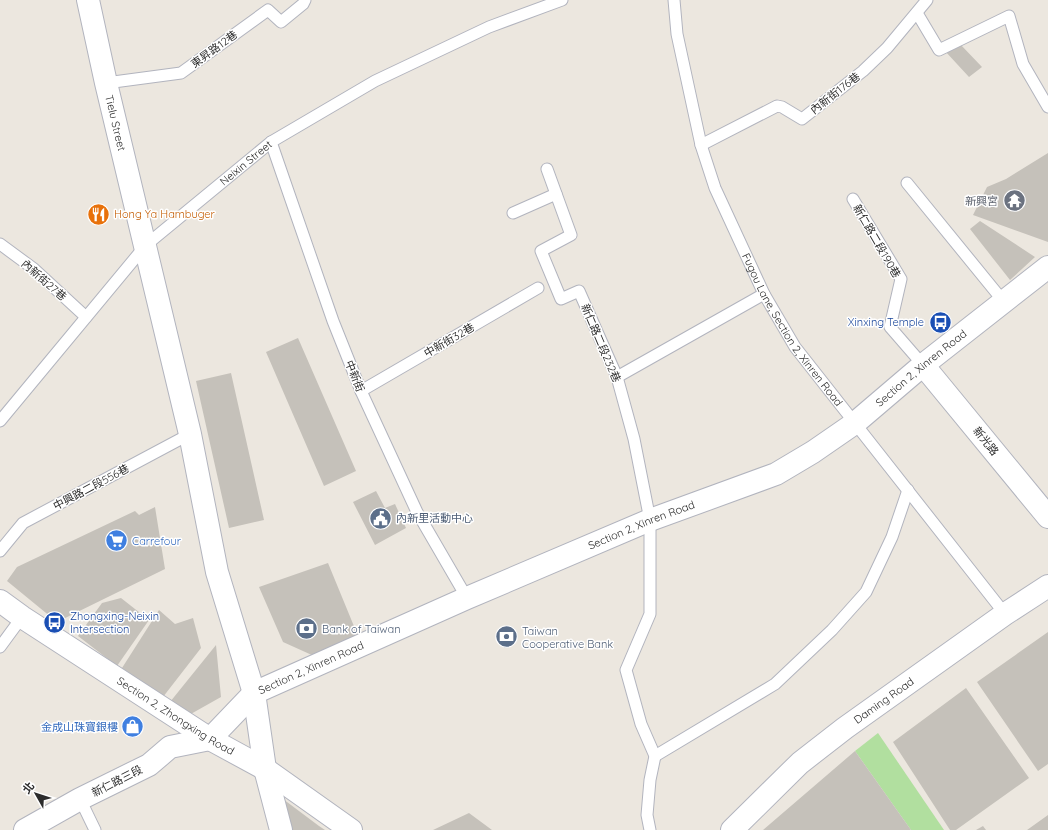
<svg xmlns="http://www.w3.org/2000/svg" width="1048" height="830" font-family="Quicksand,'Noto Sans TC',sans-serif">
<rect width="100%" height="100%" fill="#ece7df"/>
<path fill="#b1df9f" d="M878,733L944,830H911L855,751Z"/>
<path fill="#c5c1ba" d="M960,44L982,67L969,77L945,51Z
M1048,153V242L973,215L987,187L1006,179Z
M980,221L1035,257L1010,280L970,229Z
M298,338L356,471L324,486L266,352Z
M231,373L264,520L229,528L196,381Z
M376,491L385,508L395,504L406,528L375,545L353,502Z
M155,507L165,569L57,622L7,581L17,567L135,511L139,515Z
M328,563L358,636L314,656L283,642L259,587Z
M121,598L149,620L117,666L78,636L102,603Z
M159,610L175,624L193,618L201,648L163,697L122,668Z
M1048,632V764L1038,771L977,682Z
M216,645L221,697L189,715L170,702Z
M966,688L1029,778L956,830H950L893,742Z
M855,751L911,830H763Z
M279,796L319,826L325,830H288Z
M469,813L492,830H433Z
M1048,815V830H1027Z
M983,826L986,830H976Z"/>
<g fill="none" stroke-linecap="round" stroke-linejoin="round">
<defs>
<g id="lane">
<path id="s1" d="M674,0L677,34L701,145L715,188L764,294L795,347L1005,614"/>
<path d="M917,13L939,50L1009,16L1023,64L1048,107"/>
<path d="M106,83L181,73L268,10L281,22L303,4L305,0"/>
<path d="M271,142L333,321L361,391L417,512L467,598"/>
<path d="M701,145L777,106L782,107L802,119L863,71L887,48L927,0"/>
<path d="M547,169L571,235L541,251L561,299L579,291L617,377L634,439L650,520V614L626,670L641,724L655,756L650,780L647,815L650,830"/>
<path d="M907,183L1004,302"/>
<path d="M853,199L901,279L890,327L923,365"/>
<path d="M513,213L556,194"/>
<path d="M0,244L34,269L86,317"/>
<path d="M617,377L764,294"/>
<path d="M361,391L538,288"/>
<path id="s2" d="M0,421L146,245L271,142L375,81L489,27L562,0"/>
<path d="M0,551L23,523L190,434"/>
<path d="M0,647L22,617"/>
<path d="M655,756L775,684L832,630L866,592L892,537L908,490"/>
<path d="M80,799L95,830"/>
</g>
<g id="street">
<path id="s3" d="M88,0L106,83L190,434L217,572L254,693L265,769L281,830"/>
<path d="M923,365L1048,517"/>
<path d="M25,830L80,799L149,765L170,747L210,739"/>
<path id="s4" d="M732,830L800,763L845,728L1005,614L1048,586"/>
</g>
<g id="secondary">
<path id="s5" d="M0,601L22,617L210,739L265,769L351,830"/>
<path id="s6" d="M210,739L254,693L467,598L650,520L776,474L813,452L855,423L923,365L1048,267"/>
</g>
</defs>
<use href="#lane" stroke="#b2b4be" stroke-width="13"/>
<use href="#street" stroke="#b2b4be" stroke-width="24"/>
<use href="#secondary" stroke="#b2b4be" stroke-width="24"/>
<use href="#lane" stroke="#fff" stroke-width="11"/>
<use href="#street" stroke="#fff" stroke-width="22"/>
<use href="#secondary" stroke="#fff" stroke-width="22"/>
</g>
<defs>
<symbol id="temple-disc" viewBox="-11 -11 22 22"><circle r="9.5" fill="#6b7280" stroke="#fff"/><path d="M0-6L5-2H3V0L6.5 2.5H4V6H1.5V3h-3V6H-4V2.5H-6.5L-3 0V-2H-5Z" fill="#fff"/></symbol>
<symbol id="restaurant-disc" viewBox="-11 -11 22 22"><circle r="9.5" fill="#e8710a" stroke="#fff"/><path d="M-5-6h1v4h1v-4h1v4h1v-4h1v5L-1.5 .5V6h-2V.5L-5-1ZM5-6V6H3V1.5H1.5Q1.5-4 5-6Z" fill="#fff"/></symbol>
<symbol id="bus-disc" viewBox="-11 -11 22 22"><circle r="9.5" fill="#1a4fb4" stroke="#fff"/><path d="M-5-6H5V4H4V6H2V4H-2V6H-4V4H-5ZM-3.5-4V0h7V-4ZM-3.5 1.2v1.5H-2V1.2ZM2 1.2v1.5H3.5V1.2Z" fill="#fff"/></symbol>
<symbol id="civic-disc" viewBox="-11 -11 22 22"><circle r="9.5" fill="#5c6f8a" stroke="#fff"/><path d="M-.6-6.5H3V-4.5H.6V-3L4-1V1h2V6H-6V1h2V-1L-.6-3ZM-1.2 2.5V6h2.4V2.5Z" fill="#fff"/></symbol>
<symbol id="supermarket-disc" viewBox="-11 -11 22 22"><circle r="9.5" fill="#3f7fe0" stroke="#fff"/><path d="M-6-5.5h2.5l.6 2H6L4.5 2H-2.5L-4.4-4H-6ZM-1.5 3.2a1.3 1.3 0 1 0 .1 0ZM3 3.2a1.3 1.3 0 1 0 .1 0Z" fill="#fff"/></symbol>
<symbol id="bank-disc" viewBox="-11 -11 22 22"><circle r="9.5" fill="#5c6f8a" stroke="#fff"/><path d="M-6-4H6V4H-6ZM0-2.3a2.3 2.3 0 1 0 0 4.6a2.3 2.3 0 1 0 0-4.6Z" fill="#fff"/></symbol>
<symbol id="shop-disc" viewBox="-11 -11 22 22"><circle r="9.5" fill="#3f7fe0" stroke="#fff"/><path d="M-5-2.5h2.3a2.7 3.5 0 0 1 5.4 0H5L5.5 6h-11ZM-1.5-2.5h3a1.5 2.3 0 0 0-3 0Z" fill="#fff"/></symbol>
</defs>
<g fill-rule="evenodd">
<use href="#temple-disc" x="1002" y="188" width="25" height="25"/>
<use href="#restaurant-disc" x="86" y="202" width="25" height="25"/>
<use href="#bus-disc" x="928" y="310" width="25" height="25"/>
<use href="#civic-disc" x="368" y="506" width="25" height="25"/>
<use href="#supermarket-disc" x="104" y="528" width="25" height="25"/>
<use href="#bus-disc" x="42" y="610" width="25" height="25"/>
<use href="#bank-disc" x="294" y="616" width="25" height="25"/>
<use href="#bank-disc" x="494" y="624" width="25" height="25"/>
<use href="#shop-disc" x="120" y="714" width="25" height="25"/>
</g>
<g text-anchor="middle" stroke-width="3" stroke-linejoin="round" paint-order="stroke">
<g font-size="11" fill="#2c2c2c" stroke="#fff">
<text transform="translate(214 49) rotate(-36)" y="4">東昇路12巷</text>
<text transform="translate(835 93) rotate(-38)" y="4">內新街176巷</text>
<text dy="4" stroke="none"><textPath href="#s3" startOffset="126">Tielu Street</textPath></text>
<text dy="4" stroke="none"><textPath href="#s2" startOffset="358">Neixin Street</textPath></text>
<text transform="translate(877 241) rotate(60)" y="4">新仁路二段190巷</text>
<text transform="translate(44 280) rotate(41)" y="4">內新街27巷</text>
<text dy="4" stroke="none"><textPath href="#s1" startOffset="355">Fugou Lane, Section 2, Xinren Road</textPath></text>
<text transform="translate(449 340) rotate(-30)" y="4">中新街32巷</text>
<text transform="translate(601 343) rotate(67)" y="4">新仁路二段232巷</text>
<text dy="4" stroke="none"><textPath href="#s6" startOffset="810">Section 2, Xinren Road</textPath></text>
<text transform="translate(355 376) rotate(68)" y="4">中新街</text>
<text transform="translate(986 441) rotate(51)" y="4">新光路</text>
<text transform="translate(91 487) rotate(-28)" y="4">中興路二段556巷</text>
<text dy="4" stroke="none"><textPath href="#s6" startOffset="486">Section 2, Xinren Road</textPath></text>
<text dy="4" stroke="none"><textPath href="#s6" startOffset="126">Section 2, Xinren Road</textPath></text>
<text dy="4" stroke="none"><textPath href="#s4" startOffset="200">Daming Road</textPath></text>
<text dy="4" stroke="none"><textPath href="#s5" startOffset="210">Section 2, Zhongxing Road</textPath></text>
<text transform="translate(117 781) rotate(-27)" y="4">新仁路三段</text>
</g>
<g font-size="11" fill="#5b616d" stroke="#fff" text-anchor="end">
<text x="998" y="205">新興宮</text>
</g>
<g font-size="11" fill="#c56008" stroke="#fff" text-anchor="start">
<text x="114" y="218">Hong Ya Hambuger</text>
</g>
<g font-size="11" fill="#164399" stroke="#fff" text-anchor="end">
<text x="924" y="326">Xinxing Temple</text>
<text x="70" y="620" text-anchor="start">Zhongxing-Neixin<tspan x="70" dy="13">Intersection</tspan></text>
</g>
<g font-size="11" fill="#4e5e75" stroke="#fff" text-anchor="start">
<text x="396" y="522">內新里活動中心</text>
<text x="322" y="633">Bank of Taiwan</text>
<text x="522" y="635">Taiwan<tspan x="522" dy="13">Cooperative Bank</tspan></text>
</g>
<g font-size="11" fill="#366cbe" stroke="#fff" text-anchor="start">
<text x="132" y="545">Carrefour</text>
<text x="118" y="731" text-anchor="end">金成山珠寶銀樓</text>
</g>
</g>
<g transform="translate(36 794) rotate(309)" stroke="#ffffff" stroke-width="3" paint-order="stroke">
<path d="M0-3L7 15L0 10L-7 15Z" fill="#2c2c2c"/>
<text y="-6" font-size="11" font-weight="bold" text-anchor="middle" fill="#2c2c2c">北</text>
</g>
</svg>
